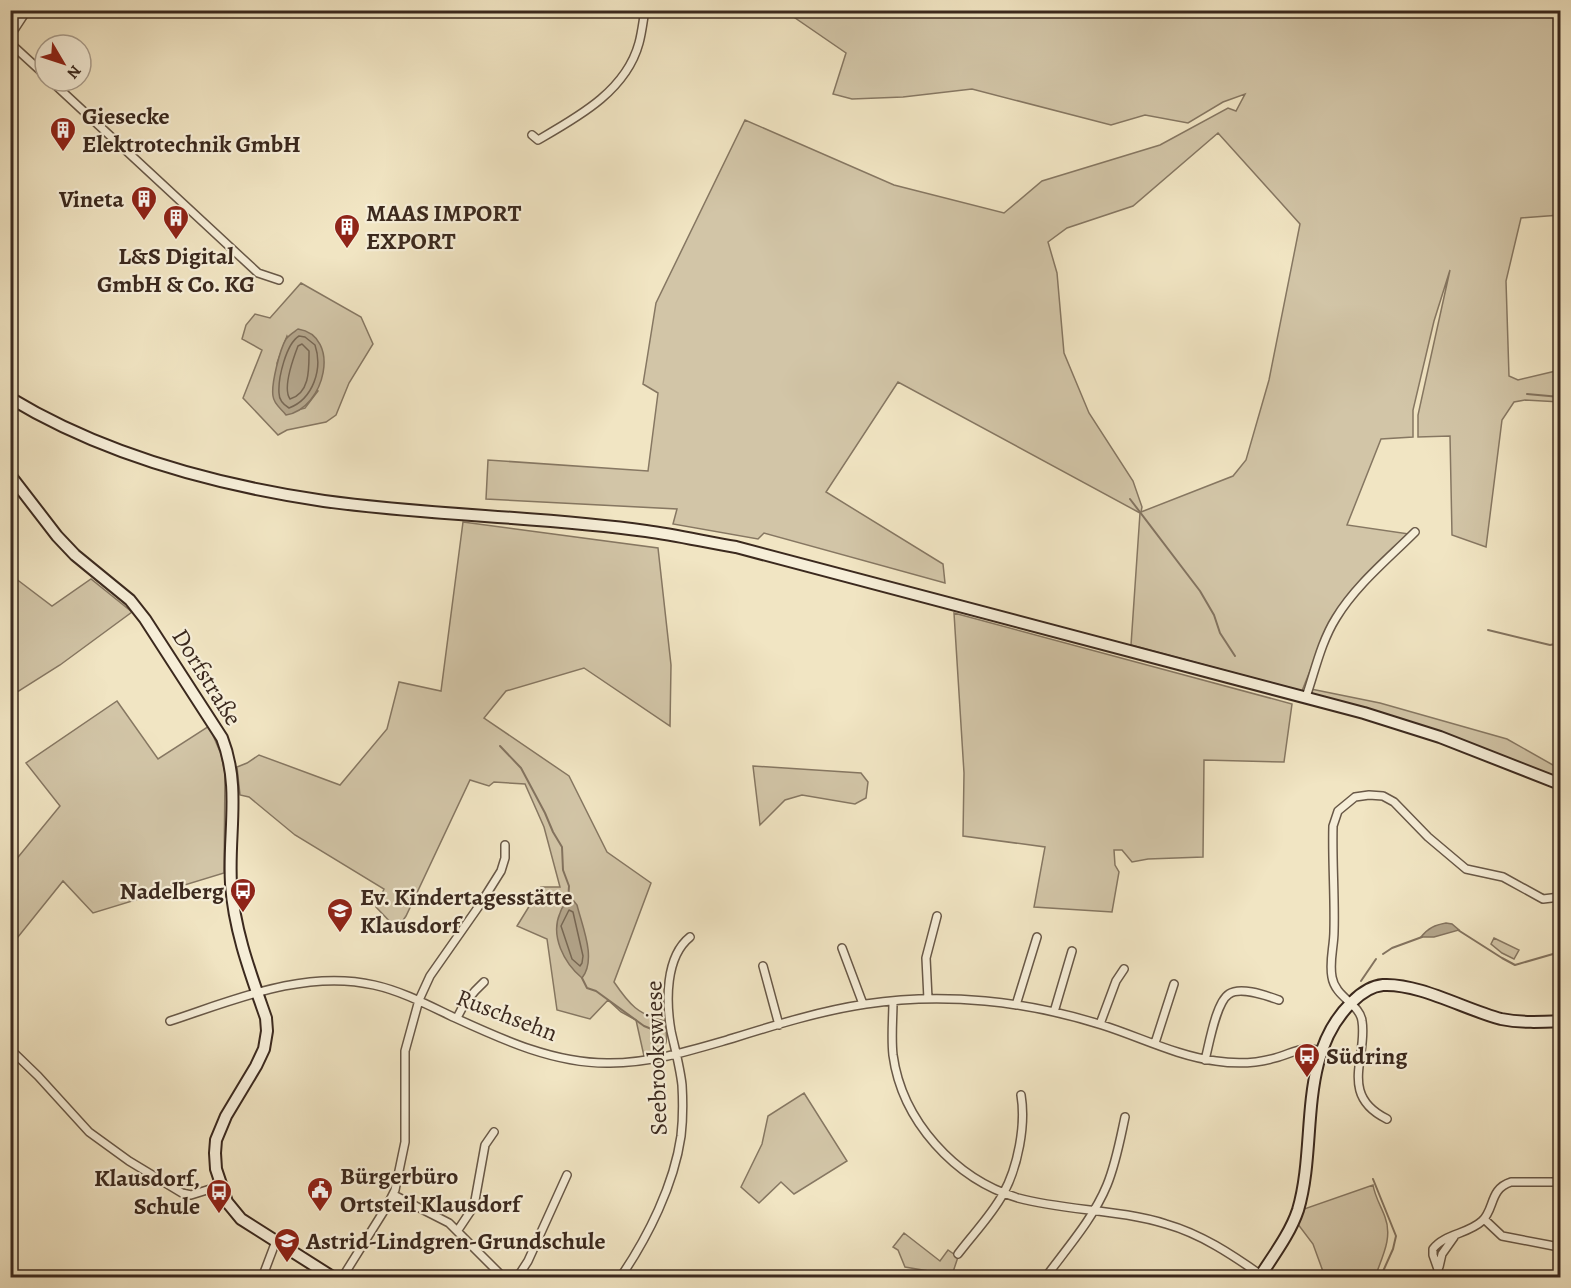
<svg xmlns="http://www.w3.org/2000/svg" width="1571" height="1288" font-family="Alegreya,serif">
<rect width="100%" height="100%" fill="#f1e5c3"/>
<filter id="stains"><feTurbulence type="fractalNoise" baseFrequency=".00333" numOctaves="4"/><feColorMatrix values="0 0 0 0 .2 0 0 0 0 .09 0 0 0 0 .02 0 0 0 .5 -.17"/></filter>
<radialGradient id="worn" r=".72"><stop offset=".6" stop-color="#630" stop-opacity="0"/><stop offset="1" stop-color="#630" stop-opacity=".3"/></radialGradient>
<path fill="#d2c5a7" stroke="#867762" stroke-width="1.5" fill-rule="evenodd" d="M785,11H1560V215L1521,218L1506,281L1509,376L1518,380L1560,370V402L1525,400L1514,402L1502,420L1486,547L1452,535L1450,436L1418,437V415L1450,270L1434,321L1413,410V437L1381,439L1347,525L1409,534L1349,596L1323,638L1302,691L1131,645L1140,513L898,382L826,492L943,564L945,583L764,533L758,539L673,524L677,509L486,499L488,460L648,471L658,393L643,384L656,303L745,120L894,185L1004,213L1042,181L1160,145L1228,108L1236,111L1245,94L1223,102L1188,123L1145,115L1111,125L972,89L903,97L852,99L833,94L846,53ZM1218,133L1300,224L1269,380L1246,460L1233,476L1141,512L1142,507L1133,481L1089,413L1064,353L1057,273L1048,242L1067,228L1133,206Z
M301,283L361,317L373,344L349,383L336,415L326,422L287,430L278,435L243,398L262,350L242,339L246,325L255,314L270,318ZM287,336L318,391L305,408L286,413L277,363Z
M463,522L658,548L671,665L670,726L584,668L506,691L484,718L569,776L607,852L651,883L614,982C629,1004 638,1015 665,1021C668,1045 669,1051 644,1056L636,1020L621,1012L608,1000L590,1019L557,1010L547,939L517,926L541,887H560L544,827L525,784L494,782L489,786L470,780L406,916L397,929L376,907L384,889L295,835L249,797L240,795L237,767L247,763L259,755L340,785L387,729L399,682L441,691Z
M11,575L52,606L91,579L132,612L60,665L11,696Z
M954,613L1292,704L1284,762L1204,760L1203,857L1148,859L1132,862L1122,850H1114L1115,865L1119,872L1112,912L1034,907L1045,847L963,836L964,773Z
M1311,689L1380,703L1507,739L1560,769V780L1312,694Z
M117,701L158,759L209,726L221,754L225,773L224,873L93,913L63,881L18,937L11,931L10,867L60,806L26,763Z
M753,766L861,773L868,782L866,798L855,804L802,795L785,800L760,825Z
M1494,938L1519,950L1514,959L1502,953L1491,944Z
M804,1093L847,1161L794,1194L781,1182L759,1203L741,1187L762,1144L768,1116Z
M1373,1185C1375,1197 1381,1206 1385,1217C1393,1238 1382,1257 1375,1277H1325L1313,1244L1297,1223L1304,1209Z
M904,1233L940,1261L948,1250L958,1257L952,1275L905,1267L898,1250L893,1247Z"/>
<path fill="#b3a58b" stroke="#83735f" stroke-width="1.5" d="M298,329C342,336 325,409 286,415C282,409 274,405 273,396C271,384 280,349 286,339C289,335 294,332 298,329Z
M573,900L577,905C582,926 597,959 582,978C564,963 550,936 560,913C562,906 566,902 573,900Z
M1446,923L1452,924L1459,930L1434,937H1421C1428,928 1435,925 1446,923Z"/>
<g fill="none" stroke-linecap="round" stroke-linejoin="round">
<path stroke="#776754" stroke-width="1.5" d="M299,336L305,337L315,345C323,369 313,399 289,408C284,405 279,400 279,393C278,378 286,344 299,336Z
M302,344L309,351C309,369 310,393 290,399C282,388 293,359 298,346Z
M569,910L573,912L583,956L582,963L580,966L572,959L561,926Z"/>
<path stroke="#83735f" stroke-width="2" d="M1527,394L1560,397
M1130,499L1200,591L1214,615L1220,633L1235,656
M1488,630L1550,645L1560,643
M500,746L521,768L545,813L553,832L562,847L563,870L569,886L568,902
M1458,930L1502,958L1515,965L1560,952
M1383,954L1392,948L1422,937
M582,978L587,988L596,991L644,1026L654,1030
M1361,981L1376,959
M1373,1179L1396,1236L1393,1249L1380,1278"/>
<defs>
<path id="street" d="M10,36L27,10
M10,43L45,75
M51,81L258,273L279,280
M532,135L538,140C578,117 626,91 639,43C642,32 643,21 645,10
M1306,697C1315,671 1321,642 1336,618C1356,585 1388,559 1415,532
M842,948L863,1004
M763,966L779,1025
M928,999L926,958L937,916
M893,1001C893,1018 891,1037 893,1055C902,1121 955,1179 1018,1198C1066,1211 1118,1209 1166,1224C1201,1234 1231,1254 1261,1275
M1016,1005L1037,937
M1054,1012L1072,951
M457,1018C463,1004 472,993 484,982
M170,1021C234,1000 305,969 374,985C401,991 426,1004 451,1016C501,1039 554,1064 610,1063C650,1063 689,1051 727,1040C772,1026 819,1011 866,1004C944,992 1027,1001 1102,1025C1140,1037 1177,1056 1216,1061C1235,1064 1257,1063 1275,1058C1294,1053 1301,1045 1321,1051
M1100,1024L1116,981L1124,969
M1155,1043L1174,984
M10,1049L38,1076L89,1132L129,1161L182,1193L191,1195L220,1186
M1205,1060C1209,1045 1216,1002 1229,994C1241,986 1267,996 1279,1000
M1387,1119C1338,1095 1368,1057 1362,1021C1360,1004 1335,997 1332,977C1329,961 1334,947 1334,931C1335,896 1332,861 1333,826L1338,811L1355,797L1369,795L1383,796L1394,802L1428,837L1466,869L1503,877L1543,899L1560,897
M394,1195L449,1223L504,1278
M1484,1219L1502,1236L1554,1246L1560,1249
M458,1230L474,1206L485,1145L494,1132
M958,1254C973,1234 991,1216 1003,1194C1018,1167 1026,1125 1021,1095
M1439,1267L1442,1254L1454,1237
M262,1278L276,1241
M342,1278L387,1206L395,1190L405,1142V1051L419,1000L430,976L479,906L501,871L505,858V845
M517,1278L528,1261L567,1175
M620,1278C648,1237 674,1185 681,1136C683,1119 683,1102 682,1085C680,1067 675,1049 671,1031C666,1002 665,957 690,937
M1045,1278C1067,1248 1093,1219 1107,1185C1116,1163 1120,1140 1125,1117
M1441,1278L1433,1255V1249C1444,1234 1468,1234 1482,1221C1495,1209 1489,1189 1511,1182H1560"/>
<path id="secondary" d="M10,398C104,455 216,485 324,501C431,516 540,516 646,531C676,535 706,542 736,547L1364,713L1440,737L1560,784
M10,475L57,536L75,555L130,600L145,619L222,738C241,786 228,834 231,884C234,930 251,975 266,1018L267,1031L264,1049L256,1066L226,1116L216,1140L215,1153L216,1169L227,1202L241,1219L334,1278
M1259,1278C1273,1256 1290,1234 1298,1210C1318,1143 1296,1056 1352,1002C1360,994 1371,986 1383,985C1419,983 1466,1010 1501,1019C1521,1023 1541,1022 1560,1021"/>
</defs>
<use href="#street" stroke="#685847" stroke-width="10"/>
<use href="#secondary" stroke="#3b291e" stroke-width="14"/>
<use href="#street" stroke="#f6eed8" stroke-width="7"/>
<use href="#secondary" stroke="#f6eed8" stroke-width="10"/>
</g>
<defs>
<symbol id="building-pin" viewBox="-11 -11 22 30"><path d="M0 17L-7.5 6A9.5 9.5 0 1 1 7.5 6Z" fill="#8f2418" stroke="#f6eed8"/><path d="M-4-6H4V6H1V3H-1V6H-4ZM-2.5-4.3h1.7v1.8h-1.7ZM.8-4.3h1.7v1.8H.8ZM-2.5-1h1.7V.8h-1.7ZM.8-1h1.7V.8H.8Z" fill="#fff"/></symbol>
<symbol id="bus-pin" viewBox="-11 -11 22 30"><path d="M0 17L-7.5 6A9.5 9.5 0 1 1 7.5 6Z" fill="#8f2418" stroke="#f6eed8"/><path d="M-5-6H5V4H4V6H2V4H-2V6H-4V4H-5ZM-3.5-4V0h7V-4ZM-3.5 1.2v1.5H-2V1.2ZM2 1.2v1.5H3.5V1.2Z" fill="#fff"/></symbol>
<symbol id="school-pin" viewBox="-11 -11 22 30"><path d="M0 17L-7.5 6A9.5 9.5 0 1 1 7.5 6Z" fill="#8f2418" stroke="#f6eed8"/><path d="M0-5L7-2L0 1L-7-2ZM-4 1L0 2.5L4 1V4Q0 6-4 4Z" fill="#fff"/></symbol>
<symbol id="civic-pin" viewBox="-11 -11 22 30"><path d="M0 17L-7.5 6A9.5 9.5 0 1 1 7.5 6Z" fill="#8f2418" stroke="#f6eed8"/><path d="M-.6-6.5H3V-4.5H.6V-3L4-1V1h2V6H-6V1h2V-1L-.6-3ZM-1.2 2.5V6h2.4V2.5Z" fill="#fff"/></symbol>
</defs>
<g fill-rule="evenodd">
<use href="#building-pin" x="48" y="115" width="30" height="40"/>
<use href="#building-pin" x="129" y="184" width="30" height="40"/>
<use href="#building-pin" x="161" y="203" width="30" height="40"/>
<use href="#building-pin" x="332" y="212" width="30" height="40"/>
<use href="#bus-pin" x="228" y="876" width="30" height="40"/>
<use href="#school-pin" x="325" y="896" width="30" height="40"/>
<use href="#bus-pin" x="1292" y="1041" width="30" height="40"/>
<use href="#civic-pin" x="305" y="1175" width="30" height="40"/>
<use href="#bus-pin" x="204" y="1177" width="30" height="40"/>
<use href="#school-pin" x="272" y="1226" width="30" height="40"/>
</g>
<g text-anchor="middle" stroke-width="4.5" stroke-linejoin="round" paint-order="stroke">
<g font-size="24" font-weight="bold" fill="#3b291e" stroke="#f6eed8" text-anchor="start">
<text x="82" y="124">Giesecke<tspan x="82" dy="28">Elektrotechnik GmbH</tspan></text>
<text x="124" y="207" text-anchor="end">Vineta</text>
<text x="366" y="221">MAAS IMPORT<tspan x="366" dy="28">EXPORT</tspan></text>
<text x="176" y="264" text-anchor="middle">L&amp;S Digital<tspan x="176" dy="28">GmbH &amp; Co. KG</tspan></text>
<text x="224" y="899" text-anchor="end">Nadelberg</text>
<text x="360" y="905">Ev. Kindertagesstätte<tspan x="360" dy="28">Klausdorf</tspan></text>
<text x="1326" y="1064">Südring</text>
<text x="340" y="1184">Bürgerbüro<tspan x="340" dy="28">Ortsteil Klausdorf</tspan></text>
<text x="200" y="1186" text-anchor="end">Klausdorf,<tspan x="200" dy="28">Schule</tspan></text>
<text x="306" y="1249">Astrid-Lindgren-Grundschule</text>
</g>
<g font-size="24" fill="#3b291e" stroke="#f6eed8">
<text transform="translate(207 677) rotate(58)" y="8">Dorfstraße</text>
<text transform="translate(507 1015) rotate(21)" y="8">Ruschsehn</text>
<text transform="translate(656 1058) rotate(-92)" y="8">Seebrookswiese</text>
</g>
</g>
<rect width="1571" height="1288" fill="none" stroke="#f1e5c3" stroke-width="36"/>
<rect x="12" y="12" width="1547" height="1264" fill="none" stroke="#3b291e" stroke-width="3"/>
<rect x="18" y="18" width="1535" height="1252" fill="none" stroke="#3b291e" stroke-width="1.5"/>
<g transform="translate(63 63) rotate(129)"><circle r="28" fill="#f6eed8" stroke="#ab9f8e" stroke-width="1.5"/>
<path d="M0-4.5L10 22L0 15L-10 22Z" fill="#8f2418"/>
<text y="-9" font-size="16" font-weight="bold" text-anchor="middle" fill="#3b291e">N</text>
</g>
<rect width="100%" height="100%" filter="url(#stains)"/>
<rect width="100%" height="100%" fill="url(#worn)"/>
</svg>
